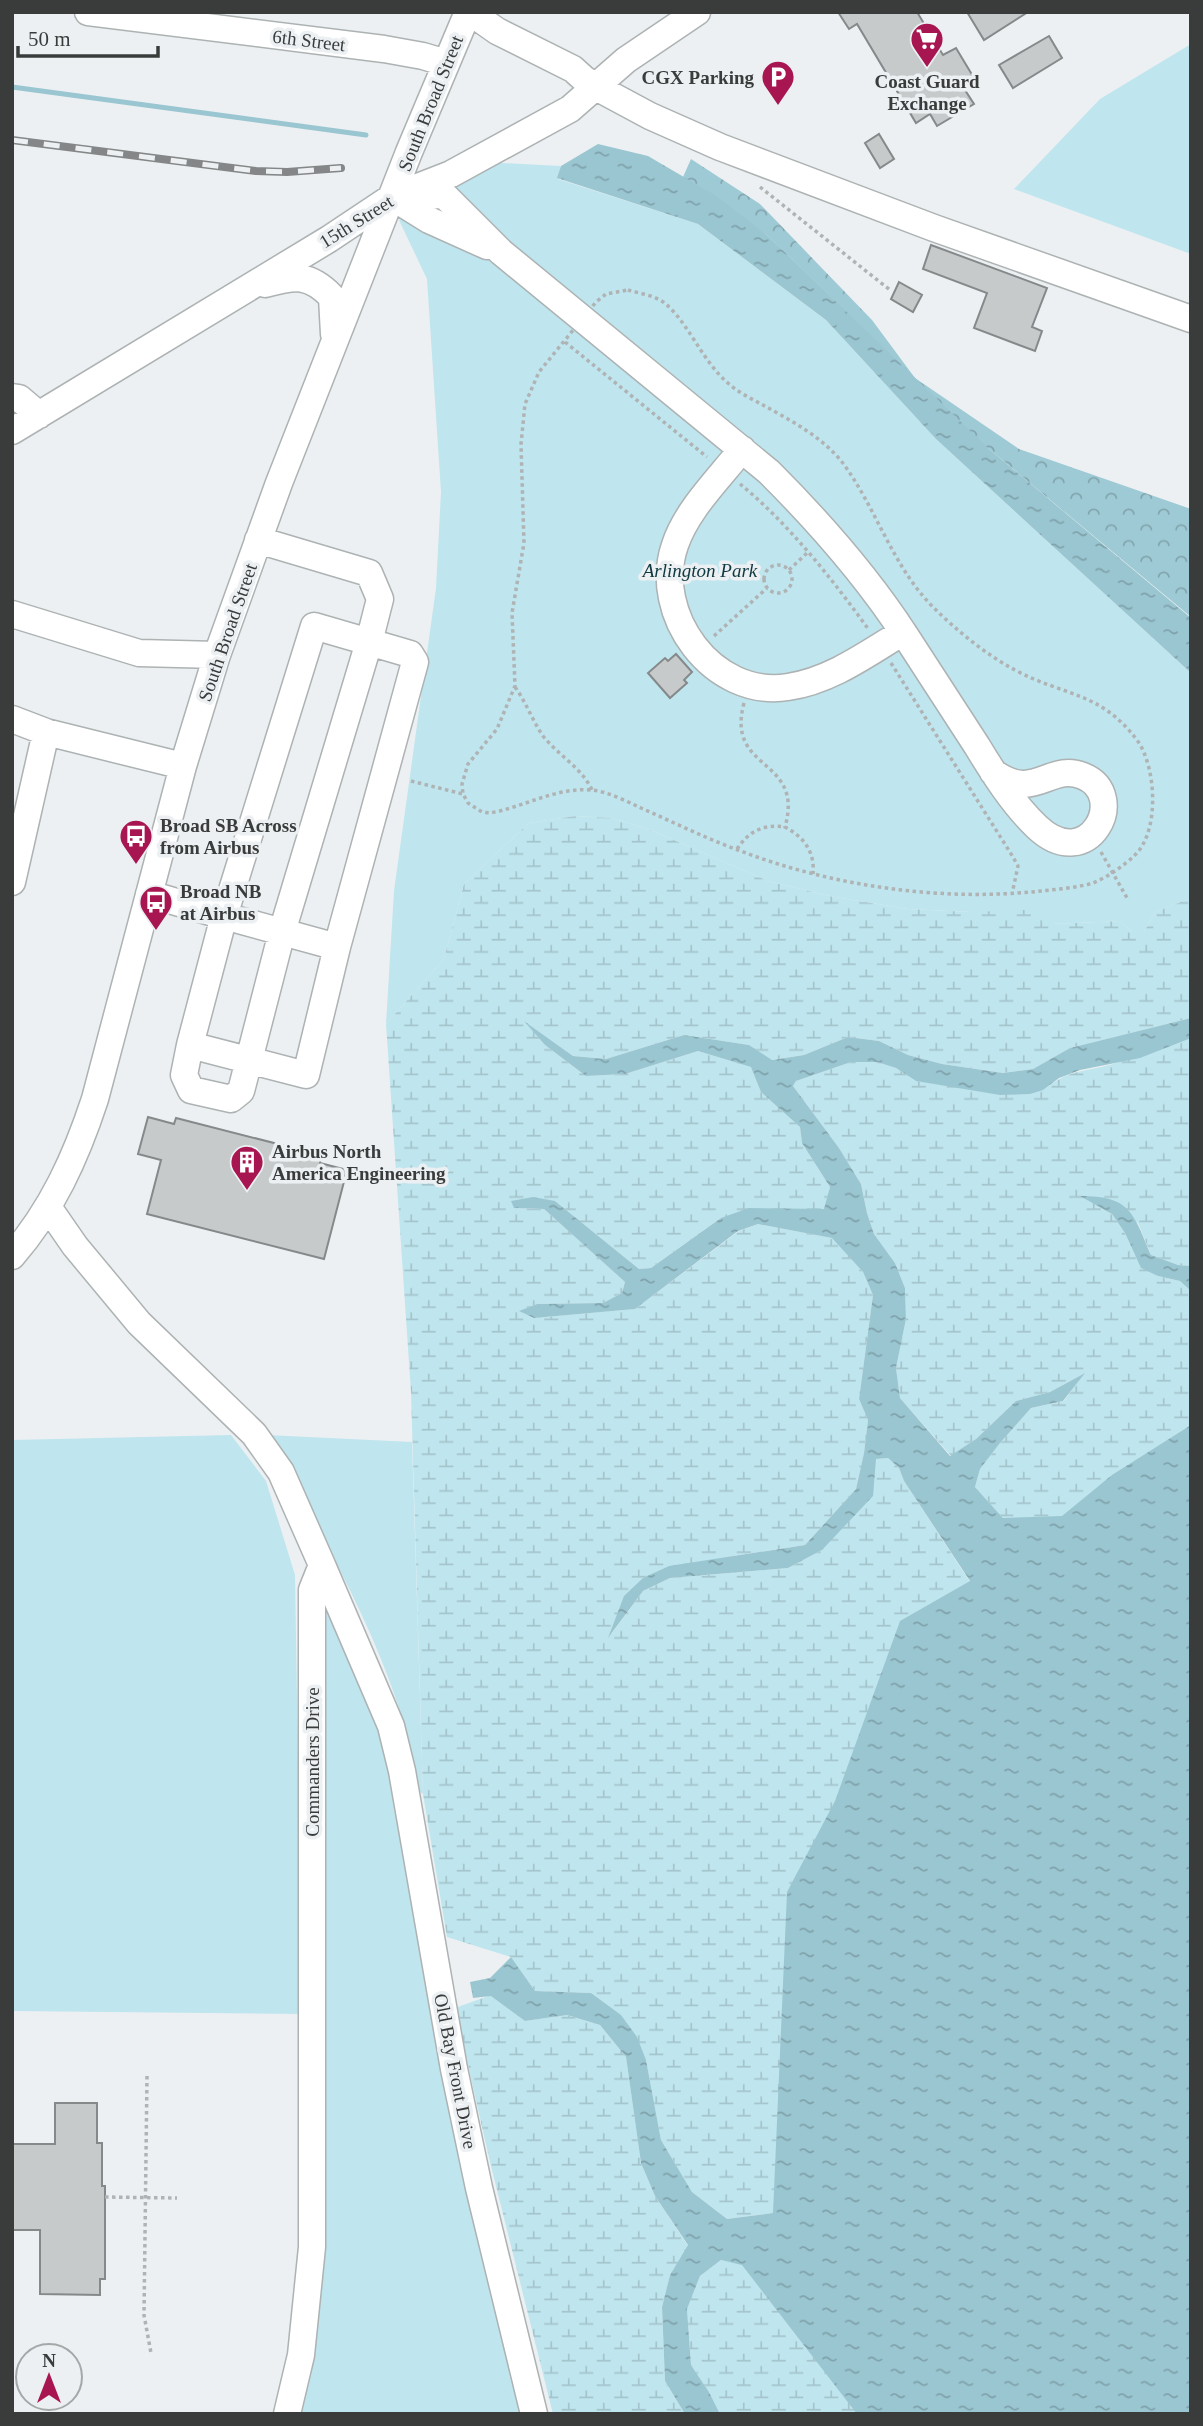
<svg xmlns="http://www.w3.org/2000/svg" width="1203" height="2426" font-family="'Times New Roman',serif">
<defs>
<pattern id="forest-crowns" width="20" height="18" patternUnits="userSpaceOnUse" patternTransform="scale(1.75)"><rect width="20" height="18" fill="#9ecad5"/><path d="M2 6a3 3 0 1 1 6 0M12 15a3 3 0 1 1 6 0" fill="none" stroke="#82a5ae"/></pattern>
<pattern id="wetland-marsh" width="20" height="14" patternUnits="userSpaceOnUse" patternTransform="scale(1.75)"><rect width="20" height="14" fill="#bfe5ee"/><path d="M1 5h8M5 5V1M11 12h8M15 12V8" fill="none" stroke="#a5c5cd"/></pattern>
<pattern id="water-ripples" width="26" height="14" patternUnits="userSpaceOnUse" patternTransform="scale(1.75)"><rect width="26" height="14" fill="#9ac6d1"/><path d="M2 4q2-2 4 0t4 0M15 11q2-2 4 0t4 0" fill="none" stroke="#7fa2ab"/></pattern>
</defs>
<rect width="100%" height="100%" fill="#ecf0f2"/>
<path fill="#bfe5ee" d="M1191,44V254L1014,189L1100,99Z
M482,162L561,166L558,179L698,224L826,320L936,439L1191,673V898L1155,912L1144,932H1132L1120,921L1051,924L971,912L908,909L829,896L768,881L653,831L612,818L575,816L529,823L464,884L444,959L386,1024L394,891L436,588L441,492L427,279L399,220Z
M231,1435L266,1481L295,1575L302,2014L12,2011V1440Z
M267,1435L412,1442L423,1794L416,1789C410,1762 406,1732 398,1705C367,1611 314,1522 267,1435Z
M319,1603H327L383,1727L527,2414H295Z"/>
<path fill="url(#forest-crowns)" d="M691,159L760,204L872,320L915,378L1019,449L1191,509V617L989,449L951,428L834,300L767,235L683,177Z"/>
<path fill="url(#wetland-marsh)" d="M575,816L612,818L653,831L768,881L829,896L908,909L971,912L1048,909L1052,924L1120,921L1132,932H1144L1155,912L1191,898V1018L1070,1048L1033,1069L1003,1073L942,1064L908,1055L879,1041L848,1037L804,1055L771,1060L749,1045L684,1035L606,1059L573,1056L528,1024L545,1045L586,1076L625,1074L698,1051L752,1067L761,1092L800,1127L802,1143L830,1187L825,1209L721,1218L651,1268L639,1269L555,1201L514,1208L544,1209L625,1282L622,1293L603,1303L537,1304L520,1311L534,1318L635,1309L739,1231L758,1224L833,1238L863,1272L873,1295L859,1399L868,1420L864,1453L856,1489L805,1545L733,1556L643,1578L610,1636L643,1591L670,1578L788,1568L822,1550L876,1459L888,1458L899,1468L904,1481L970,1582L1003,1518L975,1487L980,1469L1000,1443L1031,1408L1064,1401L1083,1374L1050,1392L1016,1401L976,1439L951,1456L900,1398L896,1368L906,1319L905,1288L895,1263L874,1234L867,1213L861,1184L839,1148L793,1086L796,1081L851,1062H877L896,1068L916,1081L1043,1090C1071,1068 1082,1073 1113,1064C1139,1056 1164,1045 1191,1038V1266L1178,1265L1151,1255L1138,1223L1082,1196L1112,1214L1125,1233L1135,1255L1158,1276L1180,1281L1191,1291V1832L1086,2414H720L709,2392L691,2365L687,2309L700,2276L721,2260L742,2264L774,2213L727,2219L692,2192L661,2140L646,2060L591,1993L535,1991L511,1957L447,1937L423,1794L411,1392L386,1024L444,959L464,884L529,823Z
M491,1995L525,2021L567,2015L600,2025L626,2057L641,2163L655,2196L688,2246L670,2275L662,2307L665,2381L685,2414H553L490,2162L455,2008Z"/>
<path fill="url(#water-ripples)" d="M598,144L648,156L718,197L767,235L989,449L1191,618V673L936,439L826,320L698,224L557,178L561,166Z
M1191,1018V1038L1140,1058L1080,1070L1059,1078L1043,1090L1030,1094L1000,1095L916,1081L896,1068L877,1062H851L796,1081L793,1086L839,1148L861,1184L867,1213L874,1234L895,1263L905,1288L906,1319L896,1368L900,1398L950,1456L976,1439L1016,1401L1050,1392L1085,1373L1063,1401L1031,1408L1000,1443L980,1469L975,1487L1003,1518L1062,1516L1112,1475L1191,1425V2414H857L742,2265L721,2260L700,2276L687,2309L691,2365L709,2392L720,2414H685L665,2381L662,2307L670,2275L688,2245L655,2196L641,2163L626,2057L600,2025L567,2015L525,2021L491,1996L473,1998L470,1982L490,1978L511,1957L535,1991L591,1993L621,2015L637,2037L646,2060L661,2140L692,2192L727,2219L773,2213L787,1892L835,1801L900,1621L970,1581L904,1481L899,1468L888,1458L876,1459L873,1496L822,1550L788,1568L670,1578L643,1591L608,1638L624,1596L643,1578L669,1566L805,1545L856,1489L864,1453L868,1420L859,1399L873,1295L863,1272L832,1238L758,1224L738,1231L635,1309L534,1318L519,1311L537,1304L603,1303L622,1293L625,1282L544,1209L514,1208L511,1201L533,1197L555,1201L639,1269L651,1268L721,1218L749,1208L824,1209L830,1187L802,1143L800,1127L761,1092L751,1067L698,1051L625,1074L586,1076L545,1045L524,1021L573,1056L606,1059L684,1035L749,1045L772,1060L804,1055L848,1037L879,1041L908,1055L942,1064L1003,1073L1033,1069L1070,1048Z
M1080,1196C1131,1196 1133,1213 1151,1255L1178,1265L1191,1266V1291L1180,1281L1158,1276L1141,1268L1125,1233L1112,1214Z"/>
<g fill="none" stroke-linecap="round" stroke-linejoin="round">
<path stroke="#9ac6d1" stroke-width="5" d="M12,87L366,135"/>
</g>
<path fill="#c6cacb" stroke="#85898a" stroke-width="2" d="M838,12H917L943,55L956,48L977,83L965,90L974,104L937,126L930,114L916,123L857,24L849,29Z
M967,12H1028L984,40Z
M1049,36L1062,58L1013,88L999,65Z
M879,134L894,159L880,168L865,143Z
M931,245L1047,288L1032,327L1042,331L1035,351L974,328L987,293L923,269Z
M899,282L922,295L913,312L891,299Z
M676,654L692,672L684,680L687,683L670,698L648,673L665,658L668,661Z
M148,1117L174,1124L176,1118L321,1155L320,1163L347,1170L324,1259L147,1214L161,1160L138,1154Z
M55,2103H97V2143H102V2186H105V2279H100V2295L40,2294V2230H12V2144H55Z"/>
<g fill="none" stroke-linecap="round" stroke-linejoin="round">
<defs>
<path id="minor" d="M88,12L384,49L423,56L446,63
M470,12L497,31L573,69L584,79L596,87L650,116L720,147L934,228L1191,319
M392,197L444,195L501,252L769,472C819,522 866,575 905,635C929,672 953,709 977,746C994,774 1013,804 1037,827C1089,876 1130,795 1083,776C1049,762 1035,803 993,772
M392,197L429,220L487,246
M265,284C295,276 309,273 332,297L334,334
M12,397L19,398L39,415
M12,431L329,239L392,197L451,174L570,109L626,60L697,12
M742,449C719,479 687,509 675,545C651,614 713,699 788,687C830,681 867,654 903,632
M12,614L139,653L217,655
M12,719L46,732L183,766
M12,882L46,732
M149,894L224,916L190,1045L306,1075L337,947L224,916L314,626L369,642L380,599L369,573L258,540
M190,1045L184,1075L191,1090L231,1099L241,1091L282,932L369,642L410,654L415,662L337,947
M48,1207L75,1246L139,1323L254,1434L281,1472L322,1565L312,1590V2247L301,2355L287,2414
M12,1256C52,1210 76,1157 95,1099L183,766L217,655L279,483L409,152L468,12
M322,1565L391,1726L402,1771L454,2069L479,2188L534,2414"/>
</defs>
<use href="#minor" stroke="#adb2b3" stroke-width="29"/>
<path stroke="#afb3b4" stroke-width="3.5" stroke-dasharray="3.5 3.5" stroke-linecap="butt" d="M760,187L890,290
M628,290C642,294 659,296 669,307C691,328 703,362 729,384C738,392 750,398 761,404C790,420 825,438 845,466C877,511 893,566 932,606C956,630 985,654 1015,670C1063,696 1100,691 1137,740C1156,766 1160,829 1136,854C1125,865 1108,877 1093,883C1076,888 1058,889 1041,891C941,902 831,886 738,850C705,838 673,822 641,808C626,801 609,792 592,790C556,787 524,807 490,813L482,812L468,803L463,794L462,784L468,764L497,729L515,686L512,613L524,543L521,444L525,404L539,372L596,302L606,294Z
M565,342L707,457
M740,484C788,523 833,580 869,630
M764 579a14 14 0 1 1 28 0a14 14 0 1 1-28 0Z
M789,570L807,553
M714,636L767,588
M891,663L1013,857L1018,866L1012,894
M515,687C526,702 532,720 543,736C558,755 582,768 592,790
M744,703C725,773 805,756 785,827C804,837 815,852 813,874
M411,781L463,794
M737,849C749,831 763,824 785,827
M1101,852L1127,898
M147,2076L144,2315L151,2353
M105,2197L177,2198"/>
<use href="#minor" stroke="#fff" stroke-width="26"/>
<defs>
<path id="rail" d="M12,140L256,171L287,172L341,168"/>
</defs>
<use href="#rail" stroke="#848687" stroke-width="8"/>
<use href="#rail" stroke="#ecf0f2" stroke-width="5" stroke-dasharray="16" stroke-linecap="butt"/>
</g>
<defs>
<symbol id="supermarket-pin" viewBox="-11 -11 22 30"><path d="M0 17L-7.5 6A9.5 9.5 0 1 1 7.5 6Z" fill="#a81651" stroke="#ecf0f2"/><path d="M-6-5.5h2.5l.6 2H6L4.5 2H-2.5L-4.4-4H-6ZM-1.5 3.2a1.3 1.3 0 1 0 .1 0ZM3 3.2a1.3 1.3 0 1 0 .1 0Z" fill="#fff"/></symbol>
<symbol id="parking-pin" viewBox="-11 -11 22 30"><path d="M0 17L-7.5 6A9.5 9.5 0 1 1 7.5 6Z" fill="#a81651" stroke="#ecf0f2"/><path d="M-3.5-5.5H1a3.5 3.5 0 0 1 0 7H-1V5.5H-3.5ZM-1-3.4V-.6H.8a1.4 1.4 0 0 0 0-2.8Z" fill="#fff"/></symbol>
<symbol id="bus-pin" viewBox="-11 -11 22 30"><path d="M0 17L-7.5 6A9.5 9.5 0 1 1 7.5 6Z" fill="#a81651" stroke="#ecf0f2"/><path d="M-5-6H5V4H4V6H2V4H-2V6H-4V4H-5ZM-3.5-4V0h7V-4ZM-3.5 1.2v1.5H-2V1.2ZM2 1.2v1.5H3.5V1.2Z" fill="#fff"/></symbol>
<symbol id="building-pin" viewBox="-11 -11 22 30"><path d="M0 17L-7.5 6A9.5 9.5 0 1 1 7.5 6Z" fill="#a81651" stroke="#ecf0f2"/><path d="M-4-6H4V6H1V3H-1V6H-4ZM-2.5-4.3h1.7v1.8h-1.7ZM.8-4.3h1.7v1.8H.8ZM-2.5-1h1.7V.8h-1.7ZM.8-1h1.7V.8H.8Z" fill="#fff"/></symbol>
</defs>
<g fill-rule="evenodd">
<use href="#supermarket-pin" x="908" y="20" width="38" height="52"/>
<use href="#parking-pin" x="759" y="58" width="38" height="52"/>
<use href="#bus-pin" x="117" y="817" width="38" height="52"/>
<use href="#bus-pin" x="137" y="883" width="38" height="52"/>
<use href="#building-pin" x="228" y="1143" width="38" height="52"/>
</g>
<g text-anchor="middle" stroke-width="7" stroke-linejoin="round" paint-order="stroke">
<g font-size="19" fill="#3a3c3c" stroke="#ecf0f2">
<text transform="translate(309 40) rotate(7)" y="7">6th Street</text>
<text transform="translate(430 103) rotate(-68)" y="7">South Broad Street</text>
<text transform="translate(356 221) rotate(-32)" y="7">15th Street</text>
<text transform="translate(227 632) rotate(-71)" y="7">South Broad Street</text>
<text transform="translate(312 1762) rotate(-90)" y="7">Commanders Drive</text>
<text transform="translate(456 2071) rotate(79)" y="7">Old Bay Front Drive</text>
</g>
<g font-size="19" font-weight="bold" fill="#3a3c3c" stroke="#ecf0f2" text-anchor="start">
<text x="754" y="84" text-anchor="end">CGX Parking</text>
<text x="927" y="88" text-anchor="middle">Coast Guard<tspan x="927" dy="22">Exchange</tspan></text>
<text x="160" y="832">Broad SB Across<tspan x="160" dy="22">from Airbus</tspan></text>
<text x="180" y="898">Broad NB<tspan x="180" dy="22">at Airbus</tspan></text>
<text x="272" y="1158">Airbus North<tspan x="272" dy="22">America Engineering</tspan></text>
</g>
<g font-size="19" font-style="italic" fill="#0f3941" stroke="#ecf0f2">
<text x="700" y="577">Arlington Park</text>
</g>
</g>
<rect width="1203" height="2426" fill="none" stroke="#3a3c3c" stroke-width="28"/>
<g transform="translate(49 2377)"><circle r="33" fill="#ecf0f2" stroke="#a5a8a9" stroke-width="2"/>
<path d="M0-5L12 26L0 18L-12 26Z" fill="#a81651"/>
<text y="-10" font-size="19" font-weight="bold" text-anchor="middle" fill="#3a3c3c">N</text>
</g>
<path d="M18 46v10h140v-10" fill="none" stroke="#3a3c3c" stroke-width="3.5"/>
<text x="28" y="46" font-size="21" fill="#3a3c3c" stroke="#ecf0f2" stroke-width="5" paint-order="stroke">50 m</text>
</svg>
